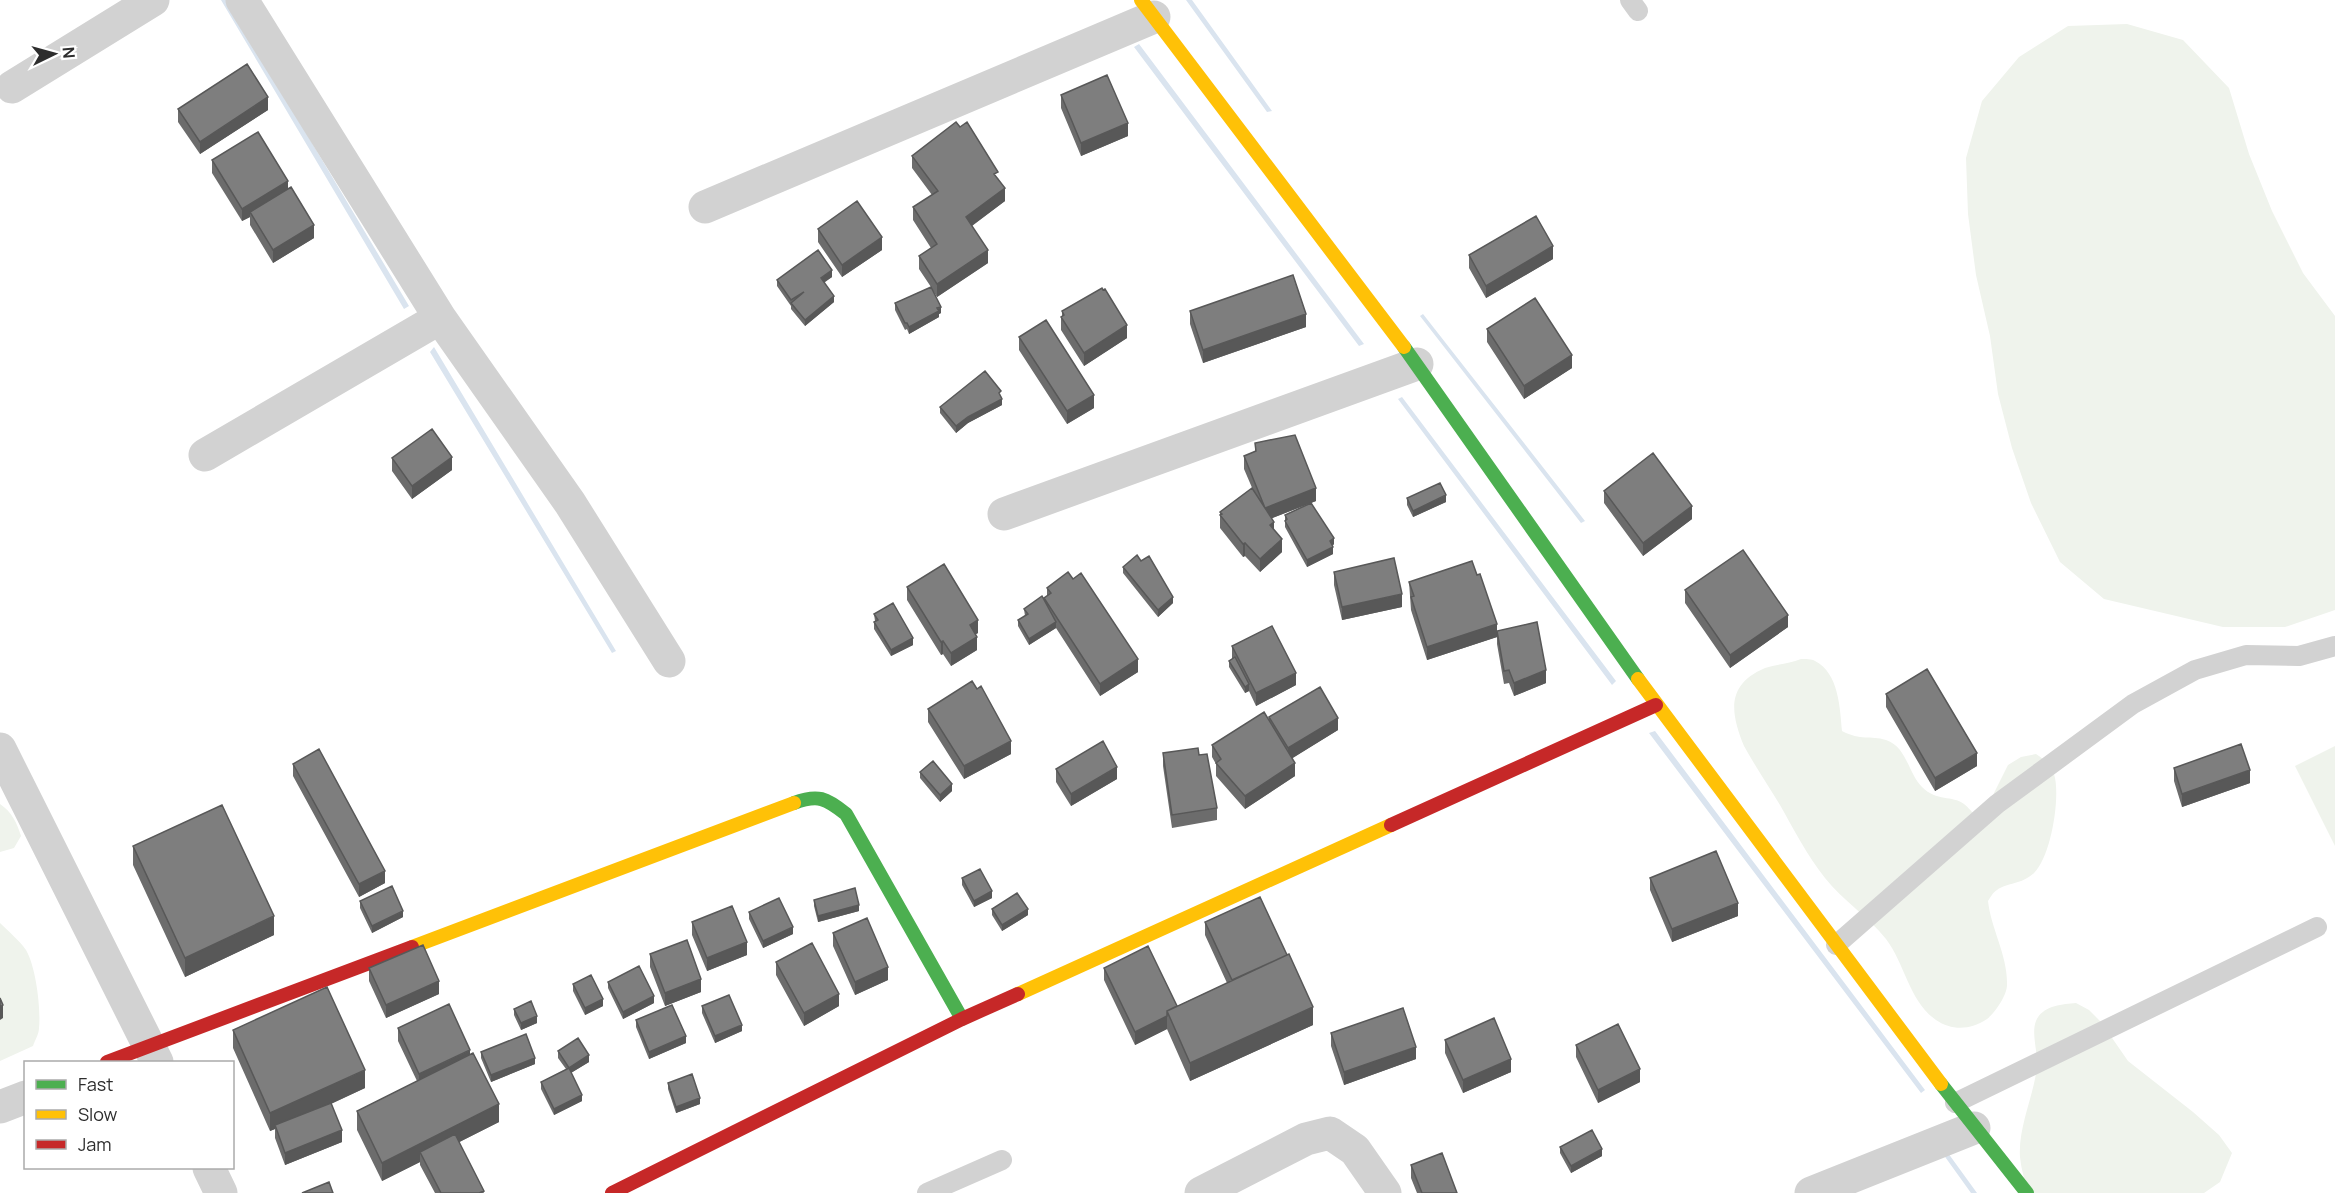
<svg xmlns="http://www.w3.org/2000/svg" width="2335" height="1193" font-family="Manrope,sans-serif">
<rect width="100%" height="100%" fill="#fff"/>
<path fill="#eff3ec" d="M2127,24L2183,40L2229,88L2249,154L2272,211L2303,273L2335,316V610L2285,627H2223L2104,599L2060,562L2031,503L2012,448L1998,394L1990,336L1976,275L1968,214L1966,158L1982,101L2019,57L2068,26Z
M1801,659C1805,659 1812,659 1815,661C1839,673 1840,709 1842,731C1861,741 1870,735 1886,740C1907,747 1908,773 1922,787C1937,802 1952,795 1964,804C1967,806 1971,811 1974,814L1987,807L2008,765L2021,757L2036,754C2045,760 2050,764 2054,774C2061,796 2051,857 2034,873C2021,885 2008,882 1997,890C1993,892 1990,898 1988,901C1991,929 2008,956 2007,985C2007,995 1995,1013 1987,1019C1971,1030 1952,1031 1936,1020C1909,1001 1905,964 1886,939C1868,916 1843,901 1825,878C1807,855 1794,830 1780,805C1768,785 1755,766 1744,746C1731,714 1725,685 1765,668C1777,664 1789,664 1801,659Z
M2335,746V846L2295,766Z
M0,804C12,812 17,823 21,836L14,848L0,852Z
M0,923C9,932 19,940 26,950C36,967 41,1009 39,1028C39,1034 35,1040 33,1046L0,1061Z
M2076,1003L2089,1010L2101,1022L2128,1061L2193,1112L2219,1135L2232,1153L2220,1182L2204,1193H2028C2025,1181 2021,1169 2020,1157C2018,1127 2034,1096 2037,1066C2038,1052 2031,1033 2036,1021C2042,1006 2062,1004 2076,1003Z"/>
<path fill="#dae4ef" d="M221,0H227L409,306L404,309Z
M1186,0H1192L1272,111L1267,112Z
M1139,44L1364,344L1359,346L1134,47Z
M1423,314L1585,521L1581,523L1420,316Z
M434,347L616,651L612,653L430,352Z
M1402,397L1616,681L1612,685L1398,399Z
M1655,731L1925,1090L1921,1093L1649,733Z
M1948,1153L1977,1193H1971L1943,1154Z"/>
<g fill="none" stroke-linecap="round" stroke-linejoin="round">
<path stroke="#d2d2d2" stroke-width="20" d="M1630,0L1638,11
M1836,945L1997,804L2133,704L2195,670L2246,655L2299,656L2335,646
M1955,1103L2317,927
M927,1193L1002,1160"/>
<path stroke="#d2d2d2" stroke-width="33" d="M242,0L440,318L570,503L669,661
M12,87L153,0
M705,207L1154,17
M205,455L440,318
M1004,514L1417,364
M0,749L157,1062
M0,1107L26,1097
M209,1168L221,1193
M1201,1193L1306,1139L1330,1133L1355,1150L1385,1193
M1811,1193L1974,1128"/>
<path stroke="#4caf50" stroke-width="14" d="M1404,347L1638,679
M794,803C818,794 826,798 846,814L962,1019
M1941,1084L2027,1193"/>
<path stroke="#ffc107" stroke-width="14" d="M1141,0L1404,347
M1638,679L1941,1084
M412,947L794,803
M1018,994L1391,825"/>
<path stroke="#c62828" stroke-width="14" d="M1391,825L1656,705
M107,1062L412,947
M612,1193L962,1019L1018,994"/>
</g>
<path fill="#6c6c6c" d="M1061,95L1128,136L1081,156L1061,108Z
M178,109L268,110L200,154L178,122Z
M912,156L998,178L1005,201L972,226L988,263L937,297L933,291L941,313L939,314V317L909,334L907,329L905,330L895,310V303L931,287L919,269V256L931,248L913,220V207L932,195L912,168Z
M212,160L288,189L314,238L273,263L250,225V217L242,221L212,173Z
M818,229L882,250L842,277L818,242Z
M1469,255L1553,259L1486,298L1469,268Z
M832,277L824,282L834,302L805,326L791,309V306L777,286V280Z
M1062,311L1127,338L1084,366L1061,330V317L1062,316Z
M1190,311L1306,327L1203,363L1190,324Z
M1487,329L1572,368L1524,399L1487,342Z
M1019,337L1094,408L1067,424L1019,350Z
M1001,396L1002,405L968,423L956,433L940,413V407Z
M1255,443L1316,501L1272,518L1274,531L1282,552L1260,572L1245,556L1243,557L1220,528V512L1253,490L1244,469V456L1255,452Z
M392,458L452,470L412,499L392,471Z
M1604,491L1692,519L1643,556L1604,503Z
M1407,498L1446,502L1413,517L1407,505Z
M1285,515L1334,544L1332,546L1333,554L1307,567L1285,527Z
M1123,567L1173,603L1158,617L1123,573Z
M1334,572L1402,607L1342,620L1334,585Z
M1477,575L1497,637L1427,660L1411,610L1409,582Z
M907,587L978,633L976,634L977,650L951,666L943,654L941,655L907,600Z
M1047,588L1138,672L1100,696L1056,628L1029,645L1018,626V620L1025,616L1024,609L1044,601V598L1047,596Z
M1685,590L1788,627L1730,668L1685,603Z
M874,614L913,645L891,656L874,629V622L875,621Z
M1497,631L1546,683L1514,696L1509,683L1504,684L1497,644Z
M1232,646L1296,685L1256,706L1249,691L1245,693L1229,667V661L1232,659Z
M1886,694L1977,766L1935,791L1886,707Z
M928,709L1011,754L964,779L928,722Z
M1269,717L1338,730L1292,758L1295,776L1245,809L1216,776V764L1212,757V745L1269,721Z
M1163,753L1199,755L1217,808V820L1172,828L1163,766Z
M293,764L385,883L359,897L293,776Z
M2174,768L2250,783L2182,807L2174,781Z
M1056,769L1117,779L1071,806L1056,782Z
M920,772L952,791L940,802L920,778Z
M133,846L274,935L185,977L133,865Z
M962,878L992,898L974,907L962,885Z
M1650,878L1738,916L1672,942L1650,890Z
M814,900L859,911L818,922L814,906Z
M360,901L403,917L372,933L360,908Z
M992,909L1028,915L1002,931L992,915Z
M749,912L793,934L763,948L749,919Z
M692,922L747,955L707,971L692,935Z
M1205,922L1313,1025L1190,1081L1167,1029L1135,1045L1104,980V968L1177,1006L1227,983L1205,935Z
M833,933L888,980L855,995L833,946Z
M650,954L701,992L665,1006L650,967Z
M776,962L839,1006L804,1026L776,975Z
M369,968L439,994L386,1018L369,981Z
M608,982L654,1003L623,1019L608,988Z
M573,984L603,1006L585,1015L573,991Z
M702,1006L742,1031L715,1043L702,1013Z
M514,1009L537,1023L521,1030L514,1015Z
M636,1020L686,1043L649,1059L636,1027Z
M398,1028L499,1122L459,1142L484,1193H435L420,1165V1162L382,1181L357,1130V1111L417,1081L398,1041Z
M233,1030L365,1088L331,1104L342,1142L285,1165L275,1138V1129L270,1131L233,1048Z
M1331,1033L1416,1059L1344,1085L1331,1046Z
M1445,1040L1511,1072L1463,1093L1445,1053Z
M1576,1045L1640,1082L1598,1103L1576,1057Z
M558,1051L589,1062L571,1073L582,1101L554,1115L541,1089V1082L566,1069L558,1058Z
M481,1052L535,1064L491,1082L481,1058Z
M668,1083L700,1104L676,1113L668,1089Z
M1560,1147L1602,1156L1571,1173L1560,1153Z
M1411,1165L1457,1193H1417L1411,1178Z"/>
<path fill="#585858" d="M268,97V110L200,154V142Z
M1128,123V136L1081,156V143Z
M288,181V194L250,212V217L242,221V209Z
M1005,188V201L966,230V217Z
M314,225V238L273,263V250Z
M882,237V250L842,277V265Z
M1553,246V259L1486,298V286Z
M988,250V263L937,297V284Z
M832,270V277L821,285V278Z
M834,296V302L805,326V320Z
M941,307V313L939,314V317L909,334V327Z
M1306,314V327L1203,363V350Z
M1127,325V338L1084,366V353Z
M1572,355V368L1524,399V386Z
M1094,395V408L1067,424V411Z
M1002,399V405L968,423L956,433V426L968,417Z
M452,457V470L412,499V486Z
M1316,488V501L1265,521V508Z
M1446,495V502L1413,517V511Z
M1692,506V519L1643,556V543Z
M1274,522V534L1270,525Z
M1334,538V544L1330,548V541Z
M1282,539V552L1260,572V559Z
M1245,543V556L1243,557V544Z
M1333,547V554L1307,567V560Z
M1402,594V607L1342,620V607Z
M1173,597V603L1158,617V610Z
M1788,615V627L1730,668V655Z
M978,620V633L970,637V625Z
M1056,622V628L1029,645V639Z
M1497,624V637L1427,660V647Z
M977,637V650L951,666V653Z
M913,638V645L891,656V650Z
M943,641V654L941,655V642Z
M1138,659V672L1100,696V684Z
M1546,670V683L1514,696V683Z
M1296,673V685L1256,706V693Z
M1249,684V691L1245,693V687Z
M1338,718V730L1288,761V748Z
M1011,741V754L964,779V766Z
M1977,753V766L1935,791V778Z
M1295,763V776L1245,809V796Z
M1117,767V779L1071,806V794Z
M2250,770V783L2182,807V794Z
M952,784V791L940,802V795Z
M385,871V883L359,897V884Z
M992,891V898L974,907V901Z
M1738,903V916L1672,942V929Z
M859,905V911L818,922V916Z
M1028,909V915L1002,931V925Z
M403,911V917L372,933V926Z
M274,916V935L185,977V958Z
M793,927V934L763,948V941Z
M747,942V955L707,971V958Z
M888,967V980L855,995V982Z
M701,979V992L665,1006V993Z
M439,981V994L386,1018V1005Z
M839,994V1006L804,1026V1013Z
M654,996V1003L623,1019V1012Z
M603,999V1006L585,1015V1008Z
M3,1005V1018L0,1020V1007Z
M1313,1007V1025L1190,1081V1063Z
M537,1016V1023L521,1030V1023Z
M1167,1016V1029L1135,1045V1032Z
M742,1025V1031L715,1043V1036Z
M686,1036V1043L649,1059V1052Z
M1416,1047V1059L1344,1085V1072Z
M470,1050V1063L419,1086V1074Z
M589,1055V1062L569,1074V1068Z
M535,1058V1064L491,1082V1075Z
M1511,1059V1072L1463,1093V1080Z
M1640,1069V1082L1598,1103V1090Z
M365,1070V1088L276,1129L275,1125V1129L270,1131V1113Z
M582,1095V1101L554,1115V1109Z
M700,1098V1104L676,1113V1107Z
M499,1104V1122L424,1160L420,1152V1162L382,1181V1163Z
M342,1130V1142L285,1165V1153Z
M1602,1149V1156L1571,1173V1166Z"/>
<path fill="#7e7e7e" stroke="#585858" stroke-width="1.5" d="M247,64L268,97L200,142L178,109Z
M1107,75L1128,123L1081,143L1061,95Z
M956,122L960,127L967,122L998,172L994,174L1005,188L966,217L988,250L937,284L919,256L937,244L913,207L938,191L912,156Z
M258,132L288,181L242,209L212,160Z
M291,187L314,225L273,250L250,212Z
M857,201L882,237L842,265L818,229Z
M1536,216L1553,246L1486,286L1469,255Z
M818,250L832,270L821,278L834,296L805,320L791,303L804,292L791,300L777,280Z
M1293,275L1306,314L1203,350L1190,311Z
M931,287L941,307L937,308L939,311L909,327L907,323H905L895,303Z
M1102,288L1103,290L1105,289L1127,325L1084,353L1061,317L1064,315L1062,311Z
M1535,298L1572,355L1524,386L1487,329Z
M1046,320L1094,395L1067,411L1019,337Z
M985,371L1001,391L999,393L1002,399L968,417L956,426L940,407Z
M432,429L452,457L412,486L392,458Z
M1295,435L1316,488L1265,508L1274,522L1270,525L1282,539L1260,559L1245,543L1243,544L1220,515L1222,514L1220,512L1252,488L1265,508L1244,456L1256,451L1255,443Z
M1653,453L1692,506L1643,543L1604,491Z
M1440,483L1446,495L1413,511L1407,498Z
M1311,503L1334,538L1330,541L1333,547L1307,560L1285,521L1287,519L1285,515Z
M1743,550L1788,615L1730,655L1685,590Z
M1137,555L1141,561L1149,556L1173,597L1158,610L1123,567Z
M1394,558L1402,594L1342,607L1334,572Z
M1472,561L1477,575L1480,574L1497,624L1427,647L1411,597L1414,596L1409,582Z
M944,564L978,620L970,625L977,637L951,653L943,641L941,642L907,587Z
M1068,572L1073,579L1081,573L1138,659L1100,684L1044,598L1051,593L1047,588Z
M1042,596L1056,622L1029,639L1018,620L1028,614L1024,609Z
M893,603L913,638L891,650L874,622L878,620L874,614Z
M1537,622L1546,670L1514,683L1509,670L1504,671L1497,631Z
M1272,626L1296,673L1256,693L1232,646Z
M1235,657L1249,684L1245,687L1229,661Z
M1927,669L1977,753L1935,778L1886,694Z
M972,681L977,689L981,686L1011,741L964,766L928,709Z
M1320,687L1338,718L1288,748L1269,717Z
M1264,712L1295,763L1245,796L1216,763L1221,759L1212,745Z
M1103,741L1117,767L1071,794L1056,769Z
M2241,744L2250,770L2182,794L2174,768Z
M1198,748L1199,755L1207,754L1217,808L1172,815L1163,753Z
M319,749L385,871L359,884L293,764Z
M933,761L952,784L940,795L920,772Z
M222,805L274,916L185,958L133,846Z
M1716,851L1738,903L1672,929L1650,878Z
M980,869L992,891L974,901L962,878Z
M392,886L403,911L372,926L360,901Z
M855,888L859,905L818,916L814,900Z
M1017,893L1028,909L1002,925L992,909Z
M1260,897L1287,955L1232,980L1205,922Z
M779,898L793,927L763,941L749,912Z
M732,906L747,942L707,958L692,922Z
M867,918L888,967L855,982L833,933Z
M687,940L701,979L665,993L650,954Z
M812,943L839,994L804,1013L776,962Z
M423,945L439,981L386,1005L369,968Z
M1148,946L1177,1006L1167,1011V1016L1135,1032L1104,968Z
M1289,954L1313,1007L1190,1063L1167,1011Z
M639,966L654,996L623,1012L608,982Z
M591,975L603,999L585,1008L573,984Z
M327,987L365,1070L270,1113L233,1030Z
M729,995L742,1025L715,1036L702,1006Z
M0,998L3,1005L0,1007Z
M531,1001L537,1016L521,1023L514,1009Z
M449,1004L470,1050L419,1074L398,1028Z
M672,1005L686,1036L649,1052L636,1020Z
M1403,1008L1416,1047L1344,1072L1331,1033Z
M1494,1018L1511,1059L1463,1080L1445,1040Z
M1618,1024L1640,1069L1598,1090L1576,1045Z
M526,1034L535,1058L491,1075L481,1052Z
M578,1038L589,1055L569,1068L558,1051Z
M473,1053L499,1104L382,1163L357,1111Z
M569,1068L582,1095L554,1109L541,1082Z
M692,1074L700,1098L676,1107L668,1083Z
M331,1103L342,1130L285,1153L275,1125Z
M1592,1130L1602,1149L1571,1166L1560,1147Z
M455,1134L484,1191L479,1193H441L420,1152Z
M1442,1153L1457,1193H1422L1411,1165Z
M329,1182L333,1193H302Z"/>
<rect x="24" y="1061" width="210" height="108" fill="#ffffff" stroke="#ababab" stroke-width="1.5"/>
<rect x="36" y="1080" width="30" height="9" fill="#4caf50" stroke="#ababab" stroke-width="1.5"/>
<text x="78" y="1091" font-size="18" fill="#2d2d2d">Fast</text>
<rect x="36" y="1110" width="30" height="9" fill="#ffc107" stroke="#ababab" stroke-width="1.5"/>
<text x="78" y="1121" font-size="18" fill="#2d2d2d">Slow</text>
<rect x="36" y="1140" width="30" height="9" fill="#c62828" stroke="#ababab" stroke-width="1.5"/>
<text x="78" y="1151" font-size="18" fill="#2d2d2d">Jam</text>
<g transform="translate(54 54) rotate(85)" stroke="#ffffff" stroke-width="4.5" paint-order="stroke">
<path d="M0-4.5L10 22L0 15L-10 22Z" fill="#2d2d2d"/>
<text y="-9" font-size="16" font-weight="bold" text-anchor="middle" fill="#2d2d2d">N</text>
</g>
</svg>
